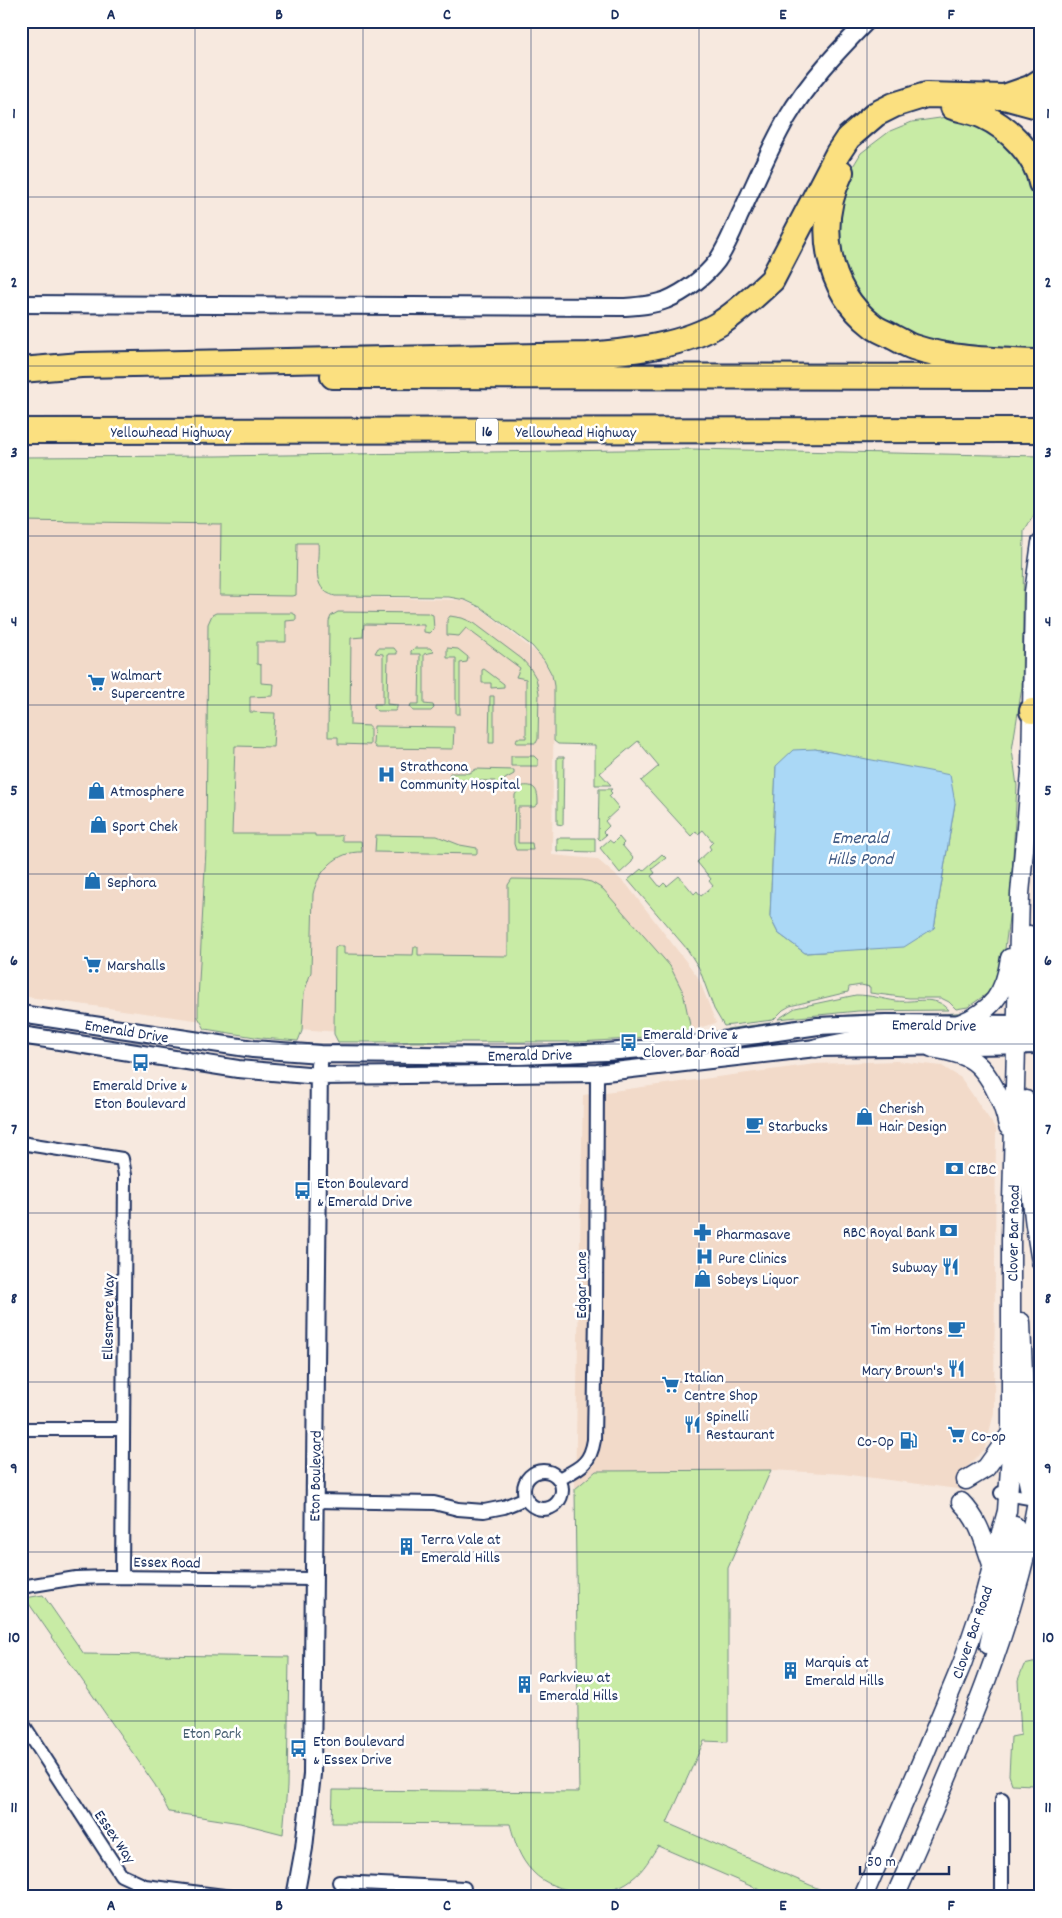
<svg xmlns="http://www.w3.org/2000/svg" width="1062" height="1918" font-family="Dekko,sans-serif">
<rect width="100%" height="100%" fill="#f7e9df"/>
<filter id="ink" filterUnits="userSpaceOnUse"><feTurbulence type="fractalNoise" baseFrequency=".02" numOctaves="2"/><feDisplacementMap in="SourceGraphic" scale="10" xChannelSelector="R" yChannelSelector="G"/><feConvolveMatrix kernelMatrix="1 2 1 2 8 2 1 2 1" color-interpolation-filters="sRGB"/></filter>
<g filter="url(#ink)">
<path fill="#f2dac9" d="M21,508L321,522L320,586L331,596L463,600L483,610L542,657L554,681L552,855L597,859L627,885L698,977L716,1023L691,1030L664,1034L593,1042L340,1032L217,1023L21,996Z
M896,1061L942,1066L961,1078L996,1129L994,1413L985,1449L968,1466L965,1490L843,1474L771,1470L596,1471L575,1489L583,1095L815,1064Z"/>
<path fill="#c8eba5" stroke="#728d82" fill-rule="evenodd" d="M947,117C988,123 1029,151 1035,195C1037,213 1037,231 1038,249C1040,284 1041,318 1041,353L911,338L875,317L850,286L835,240L840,188L861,153L890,131L912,122Z
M691,449L1041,456V507L1037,510L1024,531L1022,687L1012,750L1017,786L1010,909L1004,957L991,996L988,993L968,1007L956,1009L949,1002L941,998H909L870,993V987L861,985L849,987L848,992L790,1006L783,1010L773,1020L724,1026L714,1009L699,968L687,949L628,880L641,869L643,871L662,854L666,858L652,869L655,873L651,876L660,887L664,883L667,886L679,876L694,894L697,891L701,896L713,886L709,881L711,879L697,862L711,849L709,846L713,842L703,830L698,834L696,831L691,836L641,781L659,766L638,741L600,773L611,785H595V745L558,744L554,741V686L552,675L544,660L532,646L482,608L465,600L449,597L335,596C309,589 320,563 318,543H297L296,595L293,596L220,595L221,524L21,521V457L217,456ZM815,749L844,755L955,803L934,928L823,952L805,953L778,933L770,917L776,767Z
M338,612L428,613L433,615L434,629L430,633L424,632V625L364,624L363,637L351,638L350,725L370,726V745L338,744V737H328L329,621L331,616Z
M216,613H292L296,615V620L286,621V642H257V664L261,665V683L274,684L273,696L250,697V712L275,713L273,747L235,746L232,834H315V836H338L342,835V841H361L362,852C337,851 318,871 313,894L311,972L304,993L302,1031L298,1041L261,1038L205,1029L198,1017V1000L206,849L208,624L212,615Z
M450,616L462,618L474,623L522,659L530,668L536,678L539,693L538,739L536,743H516L517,738H526V679L516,677L520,668L466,628L459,636L447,635V620Z
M378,648H394L397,652V654H388L387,704L397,705V708L395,711H377L374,708V704H383V654L375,653Z
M414,648H430L434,652L424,654V704L433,705L434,708L431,711H413L410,707L411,704H419L420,654H411V651Z
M447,648L458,649L468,657L467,662L460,663V714H456V658H447Z
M484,669L504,684V687L491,688V683H482V670Z
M490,696H494V743H489Z
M374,726L454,727L453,749L376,748L373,744Z
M511,756H534L538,760V766H511Z
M557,757H564L563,825L557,824Z
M476,769L514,770V774L505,779L498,790H495V781L449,780L450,773H470Z
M523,786C537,784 538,793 538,804L534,807H518V843H532L533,850H516L514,844L515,795L518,790Z
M599,789H612L610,791L612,793L609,796L619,808L605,821L609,826L603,832L606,835L600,840L598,838Z
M376,835L437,836L460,845L477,848V854L375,852Z
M619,837L624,843L622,845L633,858L632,862L620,873L600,848L609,840L613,843Z
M557,838H595V852L557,851Z
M512,879L582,880L591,882L603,889L670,966L683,992L691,1030L630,1039L579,1042H338L334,1034V1029L335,948L338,946H344V954L413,955L414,947H418V955L508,956V885Z
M856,995C870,995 883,999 896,1001C914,1003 936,994 949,1010L858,1011L778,1019L795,1008Z
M970,1011L963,1016L726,1031L727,1029C777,1022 826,1015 875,1014C907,1012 939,1017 970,1011Z
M771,1470L728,1568V1742L704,1741L667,1823L833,1895V1897H776L658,1846C650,1858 644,1870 632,1879C608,1899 554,1895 533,1872C519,1858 515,1842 510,1824L332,1823L333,1790L579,1792L575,1489L596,1471Z
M43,1595L84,1654L289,1657L287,1787L283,1834L240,1823L169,1812L155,1785L25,1598Z
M1037,1662L1041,1664V1778L1038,1784L1033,1785L1012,1784L1009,1775L1011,1737L1021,1735L1018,1680L1024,1665Z"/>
<path fill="#aad8f6" stroke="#7194b9" d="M815,749L950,775L955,803L934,928L904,947L805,953L778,933L770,917L776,766L793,750Z"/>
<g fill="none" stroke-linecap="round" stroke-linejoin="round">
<defs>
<path id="minor" d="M21,1143L122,1159L125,1175L122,1577
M21,1429H123
M524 1490a19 19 0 1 1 38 0a19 19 0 1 1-38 0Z
M559,1479C579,1468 590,1465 594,1440L596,1312L597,1073
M1001,1493L1040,1500
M314,1501L434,1503L458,1509L484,1511L504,1507L526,1498
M21,1587L76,1578L107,1577L313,1579
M21,1721L121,1875L145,1886L232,1897
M339,1882L464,1888V1897
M1002,1897V1799"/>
<path id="tertiary" d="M21,304L625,307C639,306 653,305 666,300C685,292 705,277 717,261C726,248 733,231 739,217C755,184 769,149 787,118C808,82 838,51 867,21
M21,1014L253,1049L320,1054L520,1056L606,1052L689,1045L818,1026L886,1023L1029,1024
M21,1035L238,1069L319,1076L597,1073L816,1048L1041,1045
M295,1897L304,1848L312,1774L319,1065"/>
<path id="secondary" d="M1030,935L1031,1024L1032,1032L1041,1043
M959,1024C992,1011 1005,994 1010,958
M816,1048L871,1037L901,1035H1016L1032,1032L1041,1027
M932,1048C943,1050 956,1052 966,1057C988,1066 1004,1104 1008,1126
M1026,1100C1026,1155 1031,1208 1041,1262
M1021,1322L1025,1423V1467L1030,1491L1038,1500
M966,1480L986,1468L1011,1433
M961,1502C980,1521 984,1542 993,1567
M989,1645L1015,1526
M863,1897L923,1758L962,1664L981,1608L1007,1511L1011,1454V1240L1020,894L1031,772L1034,592L1041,543
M895,1897C951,1769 1012,1640 1037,1501C1040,1486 1039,1468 1041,1452"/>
<path id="motorway" d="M1004,97L1030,88L1041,81
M953,107C963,110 974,112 983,116C1009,128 1036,155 1041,183
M841,172C816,224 825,289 873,326C879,331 887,333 893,337C900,340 906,345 913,347C952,360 994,360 1034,362
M21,370L81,365L588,355C632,351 684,346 722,322C740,310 756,295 772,280L838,153L848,138L876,114L894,105L926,95L1004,97L1041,107
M333,376L1041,377
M21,431L1041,430
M1032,711H1041"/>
</defs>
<use href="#minor" stroke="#1b2f5e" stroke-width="16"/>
<use href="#tertiary" stroke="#1b2f5e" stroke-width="20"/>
<use href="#secondary" stroke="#1b2f5e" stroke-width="21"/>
<use href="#motorway" stroke="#1b2f5e" stroke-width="28"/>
<use href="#minor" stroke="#fff" stroke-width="12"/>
<use href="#tertiary" stroke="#fff" stroke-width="16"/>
<use href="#secondary" stroke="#fff" stroke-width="18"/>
<use href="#motorway" stroke="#fbe080" stroke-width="24"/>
</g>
</g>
<path fill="none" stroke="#1b2f5e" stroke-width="1" stroke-opacity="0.55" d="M195,21V1897M363,21V1897M531,21V1897M699,21V1897M867,21V1897M21,197H1041M21,366H1041M21,536H1041M21,705H1041M21,874H1041M21,1044H1041M21,1213H1041M21,1382H1041M21,1552H1041M21,1721H1041"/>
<defs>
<symbol id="supermarket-bare" viewBox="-9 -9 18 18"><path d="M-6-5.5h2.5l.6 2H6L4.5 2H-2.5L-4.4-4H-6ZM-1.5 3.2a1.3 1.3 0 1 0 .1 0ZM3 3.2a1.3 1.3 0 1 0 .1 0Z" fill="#1f6fb2" stroke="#fff" stroke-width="2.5" paint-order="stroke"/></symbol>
<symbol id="hospital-bare" viewBox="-9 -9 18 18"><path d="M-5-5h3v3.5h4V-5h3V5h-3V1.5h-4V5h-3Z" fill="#1f6fb2" stroke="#fff" stroke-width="2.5" paint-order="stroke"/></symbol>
<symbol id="shop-bare" viewBox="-9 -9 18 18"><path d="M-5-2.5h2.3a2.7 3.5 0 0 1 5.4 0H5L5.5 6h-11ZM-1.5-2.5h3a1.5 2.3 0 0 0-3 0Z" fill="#1f6fb2" stroke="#fff" stroke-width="2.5" paint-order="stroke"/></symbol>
<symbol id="bus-bare" viewBox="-9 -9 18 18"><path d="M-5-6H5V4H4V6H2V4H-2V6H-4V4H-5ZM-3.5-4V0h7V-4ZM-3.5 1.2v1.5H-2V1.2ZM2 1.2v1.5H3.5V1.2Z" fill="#1f6fb2" stroke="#fff" stroke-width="2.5" paint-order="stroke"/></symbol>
<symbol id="cafe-bare" viewBox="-9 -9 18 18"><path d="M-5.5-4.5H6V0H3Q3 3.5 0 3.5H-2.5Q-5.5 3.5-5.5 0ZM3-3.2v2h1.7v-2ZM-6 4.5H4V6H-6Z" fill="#1f6fb2" stroke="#fff" stroke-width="2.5" paint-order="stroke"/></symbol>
<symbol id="bank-bare" viewBox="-9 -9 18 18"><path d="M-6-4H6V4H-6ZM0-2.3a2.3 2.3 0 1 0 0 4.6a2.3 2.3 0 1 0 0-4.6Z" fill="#1f6fb2" stroke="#fff" stroke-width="2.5" paint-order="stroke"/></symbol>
<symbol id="pharmacy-bare" viewBox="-9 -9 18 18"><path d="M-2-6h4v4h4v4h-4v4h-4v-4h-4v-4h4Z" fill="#1f6fb2" stroke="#fff" stroke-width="2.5" paint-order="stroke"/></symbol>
<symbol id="restaurant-bare" viewBox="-9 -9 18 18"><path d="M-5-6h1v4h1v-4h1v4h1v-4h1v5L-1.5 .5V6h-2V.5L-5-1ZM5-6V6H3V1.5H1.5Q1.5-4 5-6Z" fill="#1f6fb2" stroke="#fff" stroke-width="2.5" paint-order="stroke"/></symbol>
<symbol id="fuel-bare" viewBox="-9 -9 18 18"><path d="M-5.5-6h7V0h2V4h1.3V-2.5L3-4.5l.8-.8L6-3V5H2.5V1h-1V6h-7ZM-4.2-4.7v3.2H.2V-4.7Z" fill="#1f6fb2" stroke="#fff" stroke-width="2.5" paint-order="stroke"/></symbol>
<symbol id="building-bare" viewBox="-9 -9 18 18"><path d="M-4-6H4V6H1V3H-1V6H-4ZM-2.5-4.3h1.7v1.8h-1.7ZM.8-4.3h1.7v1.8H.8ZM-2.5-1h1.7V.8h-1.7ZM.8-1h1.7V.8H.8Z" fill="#1f6fb2" stroke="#fff" stroke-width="2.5" paint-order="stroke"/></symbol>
</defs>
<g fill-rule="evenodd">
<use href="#supermarket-bare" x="84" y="670" width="25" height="25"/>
<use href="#hospital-bare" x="374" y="762" width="25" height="25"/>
<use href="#shop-bare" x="84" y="778" width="25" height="25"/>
<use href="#shop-bare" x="86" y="812" width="25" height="25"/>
<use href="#shop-bare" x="80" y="868" width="25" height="25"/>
<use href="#supermarket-bare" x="80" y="952" width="25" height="25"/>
<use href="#bus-bare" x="616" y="1030" width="25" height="25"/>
<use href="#bus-bare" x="128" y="1050" width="25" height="25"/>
<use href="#shop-bare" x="852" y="1104" width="25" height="25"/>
<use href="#cafe-bare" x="742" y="1112" width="25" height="25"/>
<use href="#bank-bare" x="942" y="1156" width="25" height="25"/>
<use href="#bus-bare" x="290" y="1178" width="25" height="25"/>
<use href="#bank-bare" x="936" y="1218" width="25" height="25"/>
<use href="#pharmacy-bare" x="690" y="1220" width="25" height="25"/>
<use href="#hospital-bare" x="692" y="1244" width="25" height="25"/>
<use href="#restaurant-bare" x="938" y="1254" width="25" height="25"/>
<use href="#shop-bare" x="690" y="1266" width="25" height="25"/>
<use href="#cafe-bare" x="944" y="1316" width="25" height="25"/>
<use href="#restaurant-bare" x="944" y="1356" width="25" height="25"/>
<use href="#supermarket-bare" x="658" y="1372" width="25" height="25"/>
<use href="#restaurant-bare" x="680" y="1412" width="25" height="25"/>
<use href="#supermarket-bare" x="944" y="1422" width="25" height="25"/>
<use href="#fuel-bare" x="896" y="1428" width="25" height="25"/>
<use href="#building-bare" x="394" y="1534" width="25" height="25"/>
<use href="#building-bare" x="778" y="1658" width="25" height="25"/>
<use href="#building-bare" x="512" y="1672" width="25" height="25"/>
<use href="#bus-bare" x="286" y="1736" width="25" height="25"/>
</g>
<g text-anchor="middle" stroke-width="5" stroke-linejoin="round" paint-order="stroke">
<rect fill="#fff" stroke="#5f6d8e" stroke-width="1" x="476" y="418.5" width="22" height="25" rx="4"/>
<g font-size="15" font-weight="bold" fill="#1b2f5e">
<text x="487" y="436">16</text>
</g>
<g font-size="16" fill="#1b2f5e" stroke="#fff">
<text x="171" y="437">Yellowhead Highway</text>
<text x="576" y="437">Yellowhead Highway</text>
<text transform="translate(934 1024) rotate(1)" y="6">Emerald Drive</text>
<text transform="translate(127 1030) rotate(9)" y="6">Emerald Drive</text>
<text transform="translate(530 1054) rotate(-1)" y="6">Emerald Drive</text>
<text transform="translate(1012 1233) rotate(-89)" y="6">Clover Bar Road</text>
<text transform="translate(580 1285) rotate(-90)" y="6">Edgar Lane</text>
<text transform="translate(107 1317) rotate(-89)" y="6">Ellesmere Way</text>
<text transform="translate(314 1476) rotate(-89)" y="6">Eton Boulevard</text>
<text transform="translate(167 1561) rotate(1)" y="6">Essex Road</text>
<text transform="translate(971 1632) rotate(-71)" y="6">Clover Bar Road</text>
<text transform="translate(116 1836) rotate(56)" y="6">Essex Way</text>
</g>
<g font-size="16" fill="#1b2f5e" stroke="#fff" text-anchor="start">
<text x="111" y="680">Walmart<tspan x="111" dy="18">Supercentre</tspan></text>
<text x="400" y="771">Strathcona<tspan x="400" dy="18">Community Hospital</tspan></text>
<text x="110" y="796">Atmosphere</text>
<text x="112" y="831">Sport Chek</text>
<text x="107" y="887">Sephora</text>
<text x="107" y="970">Marshalls</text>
<text x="643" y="1039">Emerald Drive &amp;<tspan x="643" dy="18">Clover Bar Road</tspan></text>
<text x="140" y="1090" text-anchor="middle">Emerald Drive &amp;<tspan x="140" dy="18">Eton Boulevard</tspan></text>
<text x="879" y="1113">Cherish<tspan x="879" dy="18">Hair Design</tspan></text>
<text x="768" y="1131">Starbucks</text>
<text x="968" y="1174">CIBC</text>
<text x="317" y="1188">Eton Boulevard<tspan x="317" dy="18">&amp; Emerald Drive</tspan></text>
<text x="935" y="1237" text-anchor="end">RBC Royal Bank</text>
<text x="716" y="1239">Pharmasave</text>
<text x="718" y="1263">Pure Clinics</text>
<text x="937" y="1272" text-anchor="end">Subway</text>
<text x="717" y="1284">Sobeys Liquor</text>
<text x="943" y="1334" text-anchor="end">Tim Hortons</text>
<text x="943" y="1375" text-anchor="end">Mary Brown's</text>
<text x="684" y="1382">Italian<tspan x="684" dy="18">Centre Shop</tspan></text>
<text x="706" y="1421">Spinelli<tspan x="706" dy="18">Restaurant</tspan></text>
<text x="971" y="1441">Co-op</text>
<text x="894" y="1446" text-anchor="end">Co-Op</text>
<text x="421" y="1544">Terra Vale at<tspan x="421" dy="18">Emerald Hills</tspan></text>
<text x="805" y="1667">Marquis at<tspan x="805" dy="18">Emerald Hills</tspan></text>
<text x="539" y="1682">Parkview at<tspan x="539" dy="18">Emerald Hills</tspan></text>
<text x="313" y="1746">Eton Boulevard<tspan x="313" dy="18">&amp; Essex Drive</tspan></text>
</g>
<g font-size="16" fill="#465e70" stroke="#fff">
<text x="212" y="1738">Eton Park</text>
</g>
<g font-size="18" font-style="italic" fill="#3f5984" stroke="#fff">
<text x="860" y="843">Emerald<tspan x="860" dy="21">Hills Pond</tspan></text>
</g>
</g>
<rect width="1062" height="1918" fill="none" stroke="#fff" stroke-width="55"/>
<path d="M860 1866v8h89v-8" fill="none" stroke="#1b2f5e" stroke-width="2.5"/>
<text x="867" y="1866" font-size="15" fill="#1b2f5e" stroke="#ffffff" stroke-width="4" paint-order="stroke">50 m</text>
<rect x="28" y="28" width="1006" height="1862" fill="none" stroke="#1b2f5e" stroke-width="2"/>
<g font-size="16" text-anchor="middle" font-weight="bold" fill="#1b2f5e">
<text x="111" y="19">A</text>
<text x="279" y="19">B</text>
<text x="447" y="19">C</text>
<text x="615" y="19">D</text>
<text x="783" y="19">E</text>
<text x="951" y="19">F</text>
<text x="14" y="118">1</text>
<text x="1048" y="118">1</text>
<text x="14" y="287">2</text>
<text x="1048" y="287">2</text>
<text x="14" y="457">3</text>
<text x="1048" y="457">3</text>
<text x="14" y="626">4</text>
<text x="1048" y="626">4</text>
<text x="14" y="795">5</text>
<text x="1048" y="795">5</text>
<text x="14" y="965">6</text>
<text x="1048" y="965">6</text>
<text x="14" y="1134">7</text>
<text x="1048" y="1134">7</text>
<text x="14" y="1303">8</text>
<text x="1048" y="1303">8</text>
<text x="14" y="1473">9</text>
<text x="1048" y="1473">9</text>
<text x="14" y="1642">10</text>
<text x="1048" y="1642">10</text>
<text x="14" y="1812">11</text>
<text x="1048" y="1812">11</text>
<text x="111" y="1910">A</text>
<text x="279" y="1910">B</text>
<text x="447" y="1910">C</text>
<text x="615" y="1910">D</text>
<text x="783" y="1910">E</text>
<text x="951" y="1910">F</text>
</g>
</svg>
